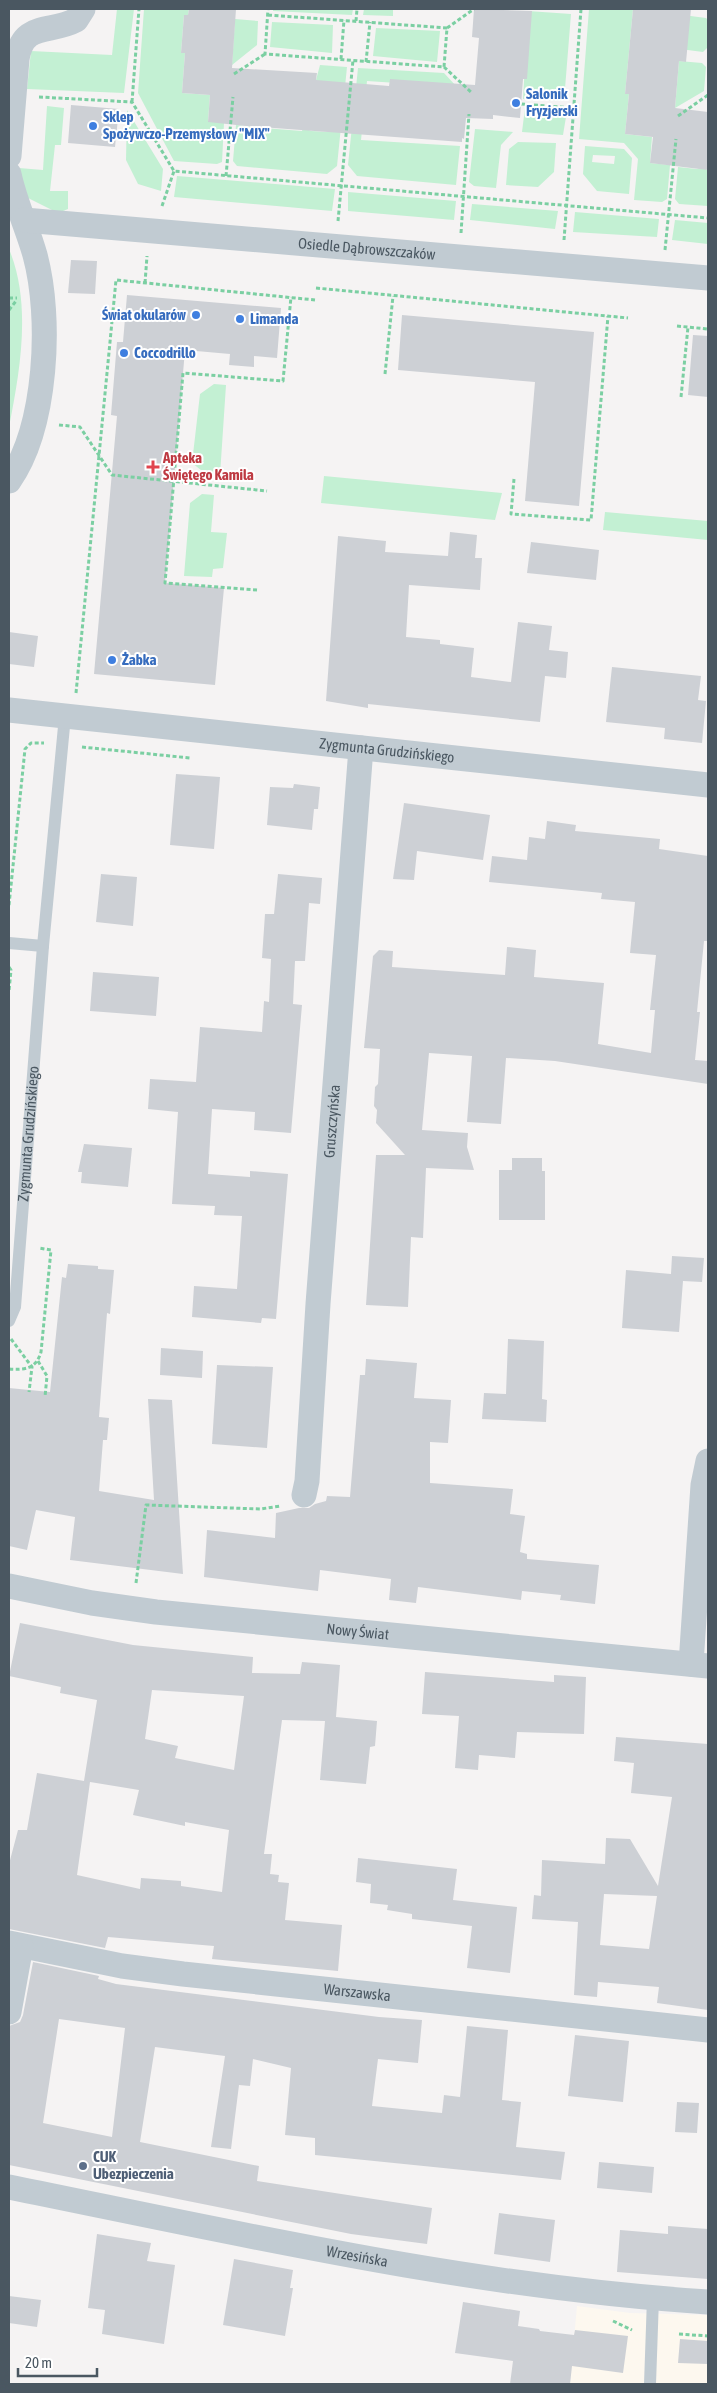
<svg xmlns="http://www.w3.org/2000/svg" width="717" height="2393" font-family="'Asap Condensed',sans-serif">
<rect width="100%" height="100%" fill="#f5f3f3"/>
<path fill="#fdf8ef" d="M577,2306L630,2313L708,2315V2384H570Z"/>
<path fill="#c3f0d3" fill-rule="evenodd" d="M117,9H134L124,93L27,89L31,51L112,55Z
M144,9H189L188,15H184L181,53H185L182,93L210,95L208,121L224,123L222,162L217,164L174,161L138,93Z
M273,9H353L352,15L273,11Z
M364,9H393V16L363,15Z
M589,9H633L625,94H629L625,134L652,137L650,163L670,165L667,199L662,202L634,200L638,159L624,143L579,139Z
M528,11L571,14L564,101L523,99Z
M683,15L706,18L708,20L707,48L703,52L680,49Z
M235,19L258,21L257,45L232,65Z
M272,22L333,25L332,53L270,47Z
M376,28L440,31L437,62L373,56Z
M679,61L702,63L706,67L704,91L675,108Z
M320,65L347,67L337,166L327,174L237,166L233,161L236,125L255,127L256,123L264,128L302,131L303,127L311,131L330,132L316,80Z
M358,68L444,73L457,87L367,81L361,140L460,146L456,185L357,176L348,165Z
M47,106L64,108L61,145H55L50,191H68V209L58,213L26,197L19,168L43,170Z
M525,108L567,111L563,135L522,132Z
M127,110L163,169L161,191L138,184L126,160Z
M475,129L513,132L501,145L496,188L474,186L469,182Z
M518,142L556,143L554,172L538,187L506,185L509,149Z
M585,146L624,149L632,158L629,194L597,191L583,174ZM593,155L615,156L614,164L592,162Z
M706,166V170H708V206L679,204L675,199L678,167L697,169Z
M177,176L335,189L332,211L174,197Z
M348,192L456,201L454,220L348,211Z
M472,204L558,211L555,229L470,220Z
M575,212L659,219L657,237L573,232Z
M675,220L708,223V244L672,240Z
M9,249C32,304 20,371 9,427Z
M214,384L226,385L220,475L206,474L192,463L200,394Z
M324,476L502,493L495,520L321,503Z
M202,494L214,495L211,532L227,533L223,568L213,569L212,577L184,576L190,503Z
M605,512L708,521V540L603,530Z"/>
<path fill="#cdd0d5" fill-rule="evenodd" d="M189,9H236L232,68L317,73L316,80L389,86L390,79L475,85L479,38L472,37L474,9L532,11L527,79H523L520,118L493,115V119L466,118L464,139L462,138V142L246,126L208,122L210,95L182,93L185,53H181L184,15H188Z
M633,9H691L686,62L679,61L675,108L708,112V170L650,163L653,137L625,134L629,94H625Z
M71,105L119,109L115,147L68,143Z
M71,260L97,261L95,294L68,293Z
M127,295L281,308L277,358L254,356V367L229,365L230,354L185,350L165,583L224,588L215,685L94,674L117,416L111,415L117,342H123Z
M402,315L594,332L579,506L525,501L535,382L398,370Z
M693,335L708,336V397L688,395Z
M450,532L477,535L475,558H482L480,590L409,585L406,637L440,640V644L474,648L471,677L511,682L518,622L552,626L549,650L568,652L566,678L545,676L540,722L368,704V708L326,701L338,536L386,541L385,552L448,556Z
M531,542L599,550L596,580L527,573Z
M9,632L38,636L34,667L9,664Z
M612,667L701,676L698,700L706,701L702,743L664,739L665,728L606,722Z
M176,774L220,777L214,849L170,845Z
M294,784L320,787L318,809H314L312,830L267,825L270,787L293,788Z
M404,803L490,815L483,860L417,851L414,880L393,879Z
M547,821L576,825L575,831L660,839L659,849L708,856V941H704L697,1012H700L695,1060L708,1061V1084L555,1061L506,1058L501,1124L467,1122L472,1056L429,1053L422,1130L468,1133L467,1147L474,1170L426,1168L423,1238L411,1237L408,1307L366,1305L376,1155H405L376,1123L377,1110L374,1106L375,1087L378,1084L380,1049L364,1048L373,956L379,950L393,951L392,967L505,975L507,947L536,950L534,977L604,983L598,1044L651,1053L655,1010H650L656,955L630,953L635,902L601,899L602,893L489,882L492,856L527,860L529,837L545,839Z
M101,874L137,877L133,926L96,922Z
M278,874L322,878L320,904L309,903L305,961H295L293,1004L302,1005L291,1133L254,1130L255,1112L212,1109L208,1174L250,1177V1171L288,1174L276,1319L262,1318L261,1323L192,1317L194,1286L237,1289L242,1216L214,1215L215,1206L172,1204L178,1112L148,1109L150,1079L196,1082L200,1027L262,1032L264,1001L269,1002L271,959L262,958L265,914H274Z
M93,972L159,977L156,1016L90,1011Z
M84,1144L132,1148L128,1187L81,1183L82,1172H78Z
M512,1158H542V1171H545V1220H499V1170H512Z
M672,1256L704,1258L702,1282L683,1281L679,1332L622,1328L626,1270L671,1274Z
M68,1264L98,1266V1269L114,1270L110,1314L107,1313L99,1417L109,1418L107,1440H103L99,1491L154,1500L148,1399L172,1400L183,1574L70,1560L75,1517L36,1510L27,1550L9,1546V1388L50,1392L62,1277L66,1278Z
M508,1339L544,1341L542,1399L547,1400L546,1422L482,1419L484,1393L506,1394Z
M161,1348L203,1351L202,1378L160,1375Z
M366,1359L417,1363L414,1398L451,1400L448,1443L430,1442V1483L513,1489L510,1514L525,1516L520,1552L527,1554V1559L599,1565L595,1604L560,1600L561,1595L522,1591L521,1600L418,1587L416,1603L389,1600L391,1579L320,1570L318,1591L204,1577L207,1530L275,1538L276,1513L299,1508H309L315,1504L326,1501L327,1496L350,1497L360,1375H365Z
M217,1365L273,1367L267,1448L212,1444Z
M20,1623L133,1645L253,1657L252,1673L300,1674L302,1662L340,1665L336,1717L377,1721L375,1746L370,1747L366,1784L320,1780L325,1721L282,1720L264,1854H272L270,1874L279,1875L278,1882L289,1883L285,1920L342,1925L338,1971L212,1959L214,1946L108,1937L105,1948L9,1929V1864L18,1830H27L37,1773L90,1782L77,1875L140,1889L141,1878L181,1881V1886L222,1892L229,1830L185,1822V1826L133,1815L139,1790L84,1781L97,1700L60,1693L61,1687L9,1676ZM152,1690L244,1696L234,1770L175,1758L178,1746L145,1739Z
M425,1672L554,1682V1675L586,1677L584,1734L517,1732L515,1758L479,1755L478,1770L455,1768L459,1716L422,1714Z
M616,1737L708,1744V2010L657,2003L659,1987L598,1982L597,1997L574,1995L578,1922L532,1919L534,1895L541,1896L542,1860L605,1864L606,1838L630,1839L658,1886L672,1797L631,1793L634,1763L614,1761ZM604,1894L657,1896L649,1949L600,1945Z
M358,1858L457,1869L453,1900L517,1907L510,1973L467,1968L472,1926L412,1919V1914L387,1910L388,1905L370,1903L371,1884L356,1882Z
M33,1962L99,1976L98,1979L116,1984L379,2017L422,2020L418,2063L378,2059L372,2106L442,2113L444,2095L460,2097L467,2026L508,2030L502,2100L521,2102L516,2147L565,2152L561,2180L315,2155V2138L285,2135L291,2068L253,2059L250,2086L239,2085L231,2149L211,2147L225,2056L155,2047L140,2142L259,2166L257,2181L432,2208L427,2244L351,2234L9,2165V2026L20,2022L23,2015ZM59,2019L125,2028L112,2137L43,2123Z
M575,2035L629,2041L623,2102L568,2096Z
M677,2102L699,2103L697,2133L675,2132Z
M599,2162L654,2167L652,2193L597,2188Z
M499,2213L555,2220L550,2262L494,2254Z
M668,2226L708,2229V2279L617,2272L620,2230L668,2234Z
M97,2234L151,2243L147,2261L175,2265L164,2344L102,2334L105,2310L88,2308Z
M234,2259L293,2270L290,2288H293L285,2336L223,2325Z
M9,2296L41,2300L37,2327L9,2323Z
M463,2302L520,2311L518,2326L539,2329L540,2331L574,2335L575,2330L628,2336L623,2373L572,2366L570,2384H510L513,2361L455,2353Z
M680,2339L708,2341V2364L678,2363Z"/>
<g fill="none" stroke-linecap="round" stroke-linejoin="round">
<path stroke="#7bcfa2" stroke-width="3" stroke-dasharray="4 2.5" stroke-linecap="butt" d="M268,15L447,28L444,67L265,54L268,9
M356,21L357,9
M447,28L474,9
M341,59L344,20
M366,62L370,22
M444,67L471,92
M234,74L265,54
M39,97L132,102L174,171L708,218
M132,102L139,9
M521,104L573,108
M678,116L708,95
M226,176L233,97
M162,206L174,171
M338,221L353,60
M461,233L469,114
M564,240L581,9
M665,250L676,139
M145,283L147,256
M316,288L628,318
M9,298H17
M9,310L16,301
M677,326L708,329
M385,374L393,296
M681,397L688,327
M59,425L80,427L112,475L267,491
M514,479L511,514L591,520L608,316
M257,590L165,583L183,373L283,381L291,297
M76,693L116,280L315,300
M82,747L190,758
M9,905L25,749L31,743H44
M9,967L11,970L9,991
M11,1339L32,1367L29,1392
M38,1361L47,1376L45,1397
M9,1369C25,1370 36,1369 41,1352L51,1250L39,1248
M136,1583L146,1505L260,1509L281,1506
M613,2321L632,2330
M679,2334L708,2336"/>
<g stroke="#c1cbd2" stroke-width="12">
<path d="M9,943L43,946"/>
<path id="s1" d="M9,1321L15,1307L43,946L65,716"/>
<path d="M650,2384L653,2298"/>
</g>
<g stroke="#c1cbd2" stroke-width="25">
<path d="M9,156L17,59C23,21 50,34 76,20L83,9"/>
<path d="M9,174C15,202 27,227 35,255C52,318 47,427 9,481"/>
<path id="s2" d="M24,220L708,278"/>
<path id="s3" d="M9,710L708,785"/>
<path id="s4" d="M304,1495L307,1481L318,1304L361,748"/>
<path id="s5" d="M9,1586L92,1603L156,1612L708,1666"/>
<path d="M691,1664L703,1485L708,1461"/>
<path id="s6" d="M9,1943L122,1966L183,1974L708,2030"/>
<path d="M9,2012L21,1946"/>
<path id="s7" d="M9,2187C241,2234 472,2287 708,2302"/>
</g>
</g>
<g fill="#3f7fe0" stroke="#fff" stroke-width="2">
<circle cx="516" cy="103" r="5"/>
<circle cx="93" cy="126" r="5"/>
<circle cx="196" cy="315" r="5"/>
<circle cx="240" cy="319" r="5"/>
<circle cx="124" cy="353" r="5"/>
<circle cx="112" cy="660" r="5"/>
</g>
<path fill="#e0444e" stroke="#fff" stroke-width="2" d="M150.5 459.5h5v5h5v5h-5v5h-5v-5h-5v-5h5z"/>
<circle fill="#5c6f8a" stroke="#fff" stroke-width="2" cx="83" cy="2166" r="5"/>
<g text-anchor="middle" stroke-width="4" stroke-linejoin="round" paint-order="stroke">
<g font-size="15" font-weight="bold" fill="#366cbe" stroke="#fff" text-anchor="start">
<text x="526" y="99">Salonik<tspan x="526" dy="17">Fryzjerski</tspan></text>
<text x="103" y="122">Sklep<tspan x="103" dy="17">Spożywczo-Przemysłowy "MIX"</tspan></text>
<text x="186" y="320" text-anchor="end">Świat okularów</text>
<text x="250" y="324">Limanda</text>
<text x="134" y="358">Coccodrillo</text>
<text x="122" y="665">Żabka</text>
</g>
<g font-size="15" fill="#4a5761" stroke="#fff">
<text dy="5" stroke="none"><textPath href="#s2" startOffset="344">Osiedle Dąbrowszczaków</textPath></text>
<text dy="5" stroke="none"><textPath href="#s3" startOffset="380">Zygmunta Grudzińskiego</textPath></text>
<text dy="5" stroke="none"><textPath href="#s4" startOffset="375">Gruszczyńska</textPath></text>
<text dy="5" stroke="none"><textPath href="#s1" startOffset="189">Zygmunta Grudzińskiego</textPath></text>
<text dy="5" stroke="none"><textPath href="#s5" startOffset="352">Nowy Świat</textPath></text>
<text dy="5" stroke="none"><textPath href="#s6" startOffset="352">Warszawska</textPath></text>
<text dy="5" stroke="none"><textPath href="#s7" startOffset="355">Wrzesińska</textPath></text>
</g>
<g font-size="15" font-weight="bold" fill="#be3a42" stroke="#fff" text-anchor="start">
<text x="163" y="463">Apteka<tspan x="163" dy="17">Świętego Kamila</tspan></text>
</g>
<g font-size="15" font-weight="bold" fill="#4e5e75" stroke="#fff" text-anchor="start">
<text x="93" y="2162">CUK<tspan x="93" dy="17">Ubezpieczenia</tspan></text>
</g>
</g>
<rect width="717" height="2393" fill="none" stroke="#4a5761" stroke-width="20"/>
<path d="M18 2368v8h79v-8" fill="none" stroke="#4a5761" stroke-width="2.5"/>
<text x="25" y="2368" font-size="15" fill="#4a5761" stroke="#ffffff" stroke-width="4" paint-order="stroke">20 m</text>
</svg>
